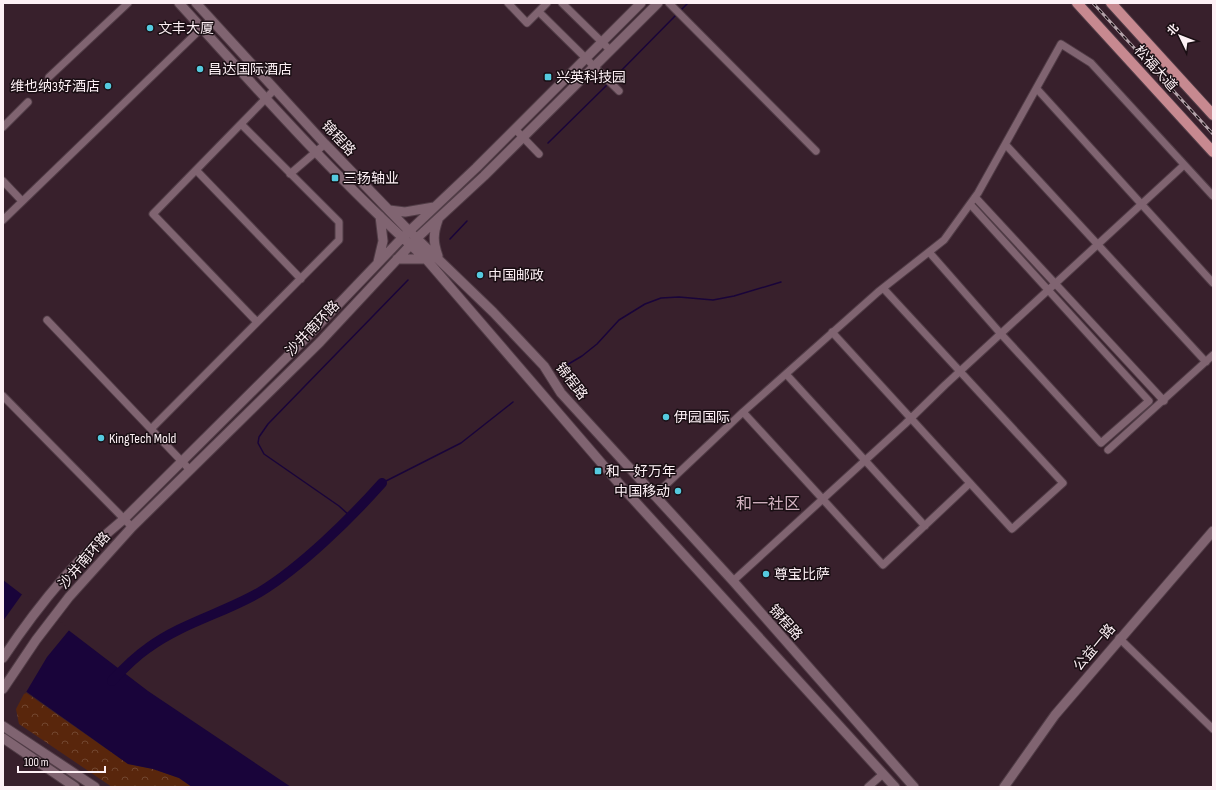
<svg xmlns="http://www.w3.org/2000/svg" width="1216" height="790" font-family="'Sofia Sans Condensed','Noto Sans SC',sans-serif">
<defs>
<pattern id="park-crowns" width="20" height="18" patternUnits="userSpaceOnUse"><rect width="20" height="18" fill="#59260c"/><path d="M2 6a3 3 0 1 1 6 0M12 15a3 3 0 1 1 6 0" fill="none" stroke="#724630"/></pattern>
</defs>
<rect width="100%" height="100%" fill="#38202c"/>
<path fill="url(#park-crowns)" d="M25,692L128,764L153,769L179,778L192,787H112L19,724L16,709Z"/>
<path fill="#19043a" d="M3,580L148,691L291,787H192L179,778L153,769L128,764L3,675Z"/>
<path fill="#38202c" d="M23,593L70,629L47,657L25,694L3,677V621Z"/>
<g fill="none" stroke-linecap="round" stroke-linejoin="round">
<path stroke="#19043a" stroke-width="1.5" d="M681,10L688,3
M612,80L677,14
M548,143L608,84
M450,239L467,221
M560,369L582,356L597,344L619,320L645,304L661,298L679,297L713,300L734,296L781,282
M382,483L461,443L513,402
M350,516L339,506L264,454L258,443L259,437L268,424L408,280"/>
<path stroke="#19043a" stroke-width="10" d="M112,681C123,669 135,657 148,648C182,623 224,613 260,592C301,567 350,519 382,483"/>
<defs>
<path id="street" d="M508,3L527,23L547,3
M562,3L610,50
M669,3L816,151
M539,12L619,91
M49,77L128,3
M1037,89L1213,283
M3,127L28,102
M515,129L539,154
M1006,145L1206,362
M196,170L301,279
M290,174L325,144
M3,181L22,201
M975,197L1164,401
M3,220L211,19
M929,252L1001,334L1101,443L1149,401L970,204
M47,320L190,470
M257,322L153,214L275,89
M832,332L1012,529L1063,483L883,288
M786,374L925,526
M3,396L132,527
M743,412L883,565L970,483
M151,429L339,240V222L241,124
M1108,450L1213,355
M654,496L743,412L878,292L944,240L978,193L1061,44L1091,63L1213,196
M733,581L905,424L945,385L1184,165
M1119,638L1213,729
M868,787L883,774"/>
<path id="secondary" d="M179,3C259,91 337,180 426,259L622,487L895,787
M196,3L325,144L410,232L493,312L544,366L561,393L733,581L914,787
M389,210L405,212L434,207
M438,256C433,242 433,234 438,220
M397,259H426
M378,262L383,241L380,216
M3,658C37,607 76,558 124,519L311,333L402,238L476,168L641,3
M3,689L36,640L69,597L132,527L320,342L417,238L484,176L658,3
M3,726L95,787
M3,738L75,787
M1004,787L1055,715L1213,531"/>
<path id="primary" d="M1077,3L1213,152
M1111,3L1213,115"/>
</defs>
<use href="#street" stroke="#503c46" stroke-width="9"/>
<use href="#secondary" stroke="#503c46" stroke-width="11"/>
<use href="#primary" stroke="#503c46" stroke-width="12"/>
<use href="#street" stroke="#806471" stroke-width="7"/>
<use href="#secondary" stroke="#806471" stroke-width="9"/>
<use href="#primary" stroke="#c78990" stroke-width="10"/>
<defs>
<path id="rail" d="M1093,3L1213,134"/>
</defs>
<use href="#rail" stroke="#b4a3aa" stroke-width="3"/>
<use href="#rail" stroke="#190e13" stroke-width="1.5" stroke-dasharray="4.5" stroke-linecap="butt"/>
</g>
<g fill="#55cadf" stroke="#190e13" stroke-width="1.5">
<circle cx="150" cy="28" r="4"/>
<circle cx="200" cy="69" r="4"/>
<rect x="544" y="73" width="8" height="8" rx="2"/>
<circle cx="108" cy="86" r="4"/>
<rect x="331" y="174" width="8" height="8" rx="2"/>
<circle cx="480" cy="275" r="4"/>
<circle cx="666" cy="417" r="4"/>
<circle cx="101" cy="438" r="4"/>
<rect x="594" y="467" width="8" height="8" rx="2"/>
<circle cx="678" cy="491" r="4"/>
<circle cx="766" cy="574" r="4"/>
</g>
<g text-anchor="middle" stroke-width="3" stroke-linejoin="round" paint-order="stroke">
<g font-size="14" fill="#fdf0f5" stroke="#190e13" text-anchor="start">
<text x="158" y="33">文丰大厦</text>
<text x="208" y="74">昌达国际酒店</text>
<text x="556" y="82">兴英科技园</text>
<text x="100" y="91" text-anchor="end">维也纳3好酒店</text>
<text x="343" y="183">三扬轴业</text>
<text x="488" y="280">中国邮政</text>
<text x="674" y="422">伊园国际</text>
<text x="109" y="443">KingTech Mold</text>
<text x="606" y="476">和一好万年</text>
<text x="670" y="496" text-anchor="end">中国移动</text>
<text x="774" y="579">尊宝比萨</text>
</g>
<g font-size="14" fill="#fdf0f5" stroke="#190e13">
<text transform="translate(1156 68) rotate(48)" y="5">松福大道</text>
<text transform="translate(339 138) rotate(47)" y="5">锦程路</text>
<text transform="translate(312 328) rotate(-46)" y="5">沙井南环路</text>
<text transform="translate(572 381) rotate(53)" y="5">锦程路</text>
<text transform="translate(84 560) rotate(-49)" y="5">沙井南环路</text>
<text transform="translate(786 622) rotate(48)" y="5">锦程路</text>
<text transform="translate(1094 647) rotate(-50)" y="5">公益一路</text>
</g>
<g font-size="16" fill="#d4b4c2" stroke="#190e13">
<text x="768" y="509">和一社区</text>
</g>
</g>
<rect width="1216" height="790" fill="none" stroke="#fdf0f5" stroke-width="8"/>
<g transform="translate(1180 36) rotate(313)" stroke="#190e13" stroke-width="3" paint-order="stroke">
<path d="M0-3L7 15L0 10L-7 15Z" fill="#fdf0f5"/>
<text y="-6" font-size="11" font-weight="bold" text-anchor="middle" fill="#fdf0f5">北</text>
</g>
<path d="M18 766v6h87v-6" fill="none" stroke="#fdf0f5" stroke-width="2"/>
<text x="24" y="766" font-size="12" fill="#fdf0f5" stroke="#190e13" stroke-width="3" paint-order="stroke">100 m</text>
</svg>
